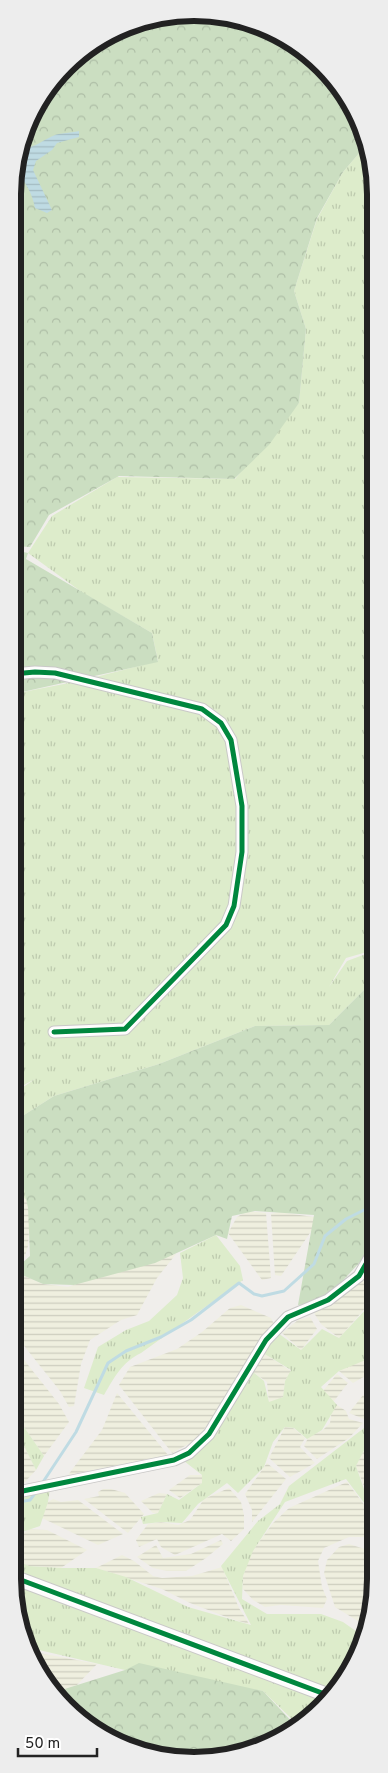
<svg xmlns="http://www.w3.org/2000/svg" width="388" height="1773" font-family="Overpass,sans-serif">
<defs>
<pattern id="farmland-rules" width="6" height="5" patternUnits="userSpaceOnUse" patternTransform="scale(1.25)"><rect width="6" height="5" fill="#efefdf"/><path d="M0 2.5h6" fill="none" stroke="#cdcdbf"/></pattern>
<pattern id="grass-tufts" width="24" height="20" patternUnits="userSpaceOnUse" patternTransform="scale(1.25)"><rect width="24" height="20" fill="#ddeccb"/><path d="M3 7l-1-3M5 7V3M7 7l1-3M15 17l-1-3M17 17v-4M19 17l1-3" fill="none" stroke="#bdcaae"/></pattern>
<pattern id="forest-crowns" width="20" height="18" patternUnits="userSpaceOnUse" patternTransform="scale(1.25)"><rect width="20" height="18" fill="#cbdec1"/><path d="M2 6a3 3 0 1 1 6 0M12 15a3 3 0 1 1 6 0" fill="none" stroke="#aebea6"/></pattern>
<pattern id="water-rules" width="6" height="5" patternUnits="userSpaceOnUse" patternTransform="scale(1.25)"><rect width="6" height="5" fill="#bfdbe3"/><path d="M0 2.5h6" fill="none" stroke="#a4bcc2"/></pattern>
</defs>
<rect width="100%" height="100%" fill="#f0eeeb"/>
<path fill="url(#farmland-rules)" d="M21,1195L31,1196L28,1246L23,1262L13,1270V1196Z
M247,1211L266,1213L271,1278L262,1280L228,1233L237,1217Z
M279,1212L320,1218L281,1276L275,1275L271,1214Z
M176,1254L157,1278L137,1315L121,1320L90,1340L81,1364L74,1406L69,1407L60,1391L13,1332V1271L43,1284L68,1287L98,1276Z
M374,1260V1298L339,1338L321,1324L314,1313L338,1299Z
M241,1305L271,1318L274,1324L223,1404L196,1440L172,1453L119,1385L130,1367L177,1349L202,1332L230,1308Z
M310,1317L317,1329L301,1350L282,1333L298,1320Z
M13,1346L59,1404L69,1422L44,1456L24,1427L13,1419Z
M374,1350V1371L353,1383L339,1371L371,1355Z
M263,1353L291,1371L285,1381L283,1397L269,1403L267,1382L253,1372Z
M337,1374L348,1383L334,1401L330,1403L322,1392Z
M117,1393L168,1455L68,1475L102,1430Z
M363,1395L374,1405V1409L364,1419L349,1413Z
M337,1405L346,1411L349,1419L363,1423L349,1438L317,1459L304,1446L309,1436L322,1431L330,1423L332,1410Z
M285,1427L293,1428L305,1438L300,1447L315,1463L290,1477L269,1458Z
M374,1430V1487L366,1491L356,1466Z
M13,1440L24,1446L36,1470L24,1483L13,1484Z
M267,1463L286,1479L252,1522V1510L245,1494Z
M190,1475H202V1483L180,1498L169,1490Z
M347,1482L366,1507L368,1537H349L324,1548L318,1561L322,1587L327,1599L323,1608L281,1605L265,1607L253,1600L243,1589V1576L251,1553L273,1523L289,1508Z
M229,1488L241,1502L244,1515V1529L231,1541L222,1534L175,1555L161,1547L157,1539L139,1547L136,1540L148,1524L161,1522L178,1525L190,1520L204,1499Z
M103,1489H111L125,1493L144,1514L128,1533L84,1499L99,1496L98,1492Z
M159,1493L167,1494L158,1513H153L141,1501Z
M53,1499L61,1502L78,1500L123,1534L98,1545L42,1518L48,1502Z
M29,1529L47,1530L87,1550L61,1568L29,1566L13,1559L14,1541Z
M221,1540L223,1544L206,1558L186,1571H167L153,1568L137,1557L156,1545L163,1558L191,1554Z
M349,1544L374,1552V1602L366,1626L335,1607L324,1573L327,1560L339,1547Z
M122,1555L134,1561L153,1576L162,1578L192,1576L222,1567L239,1608L249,1624L229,1618L190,1603L162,1589L96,1568Z
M28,1651L66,1658L97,1664L77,1685L55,1692Z"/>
<path fill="url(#grass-tufts)" d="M366,145L374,171V950L346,958L329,987L347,961L374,951V980L329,1025L255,1026L159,1064L54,1096L13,1122V1094L35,1079L13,1091V1035L20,1036L19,1033L13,1032V694L84,680L158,661L152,633L83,593L28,553L52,516L117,477L235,479L299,403L306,329L294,291L317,219L343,172Z
M13,1132L32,1205L21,1195L13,1196Z
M216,1235L240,1266L243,1280L141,1353C122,1362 114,1378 104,1395L84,1388L98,1347L126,1330L149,1321L177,1295L183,1278L180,1253Z
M368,1307L374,1310V1350L368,1359L339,1371L321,1387L337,1405L322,1430L307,1439L294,1428L285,1427L273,1442L264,1467L238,1493L227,1483L198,1504L182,1523L161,1522L143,1524L141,1517L158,1513L167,1494L179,1500L202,1483V1475L184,1461L253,1372L264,1381L269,1402L283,1397L285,1381L291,1370L263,1353L278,1333L301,1350L322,1329L339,1338Z
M13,1420L24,1427L44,1456L36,1470L24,1446L13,1440Z
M374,1424V1431L356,1466L365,1492L374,1491V1516L346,1479L285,1502L253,1551L243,1576L242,1599L267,1614H321L343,1622L363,1636L351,1669L313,1716L298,1725L263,1691L125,1670L26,1647L13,1579V1559L29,1566L61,1568H96L126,1577L188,1607L251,1625L221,1566L258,1521L280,1504L289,1486L364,1428Z
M50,1489L48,1502L40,1526L19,1533L13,1546V1496Z"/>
<path fill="url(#forest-crowns)" d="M217,14L275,31L323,66L357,114L366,145L343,172L317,218L294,291L306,329L299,403L269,445L234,479L119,476L49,515L30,547L14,546V171L37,104L83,50L147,19Z
M14,550L28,553L26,559L152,633L158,662L13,694Z
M374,980V1247L322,1303L298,1305L314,1215L255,1211L232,1216L227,1239L216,1235L155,1263L74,1285L43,1284L13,1271L30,1256L28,1208L13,1134V1122L54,1096L159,1064L255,1026L329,1025Z
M139,1663L263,1691L296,1726L253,1751L182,1760L114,1742L65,1707L55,1692L125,1670Z"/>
<path fill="url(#water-rules)" d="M79,131V137L57,143L52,150L36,161L33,170L52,210L47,213L35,208C32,192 25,182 15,169L22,148C34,149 44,139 55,135C57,134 75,132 79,131Z"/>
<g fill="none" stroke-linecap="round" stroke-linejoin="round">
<path stroke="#bfdbe3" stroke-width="3" d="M43,1482L76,1432L108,1363L126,1351L161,1337L191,1320L239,1283L254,1294L262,1296L284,1291L314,1264L325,1236L346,1219L374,1205
M13,1503L30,1500L36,1492"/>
<defs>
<path id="minor" d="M13,674L35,672L55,673L202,709L221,723L231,740L242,806V852L234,906L226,925L125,1029L54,1032
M13,1493L174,1460L189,1453L209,1434L266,1340L288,1317L328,1300L359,1276L374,1250"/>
<path id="tertiary" d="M13,1577L330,1696"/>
</defs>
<use href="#minor" stroke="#c9c8c7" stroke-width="13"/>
<use href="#tertiary" stroke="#c9c8c7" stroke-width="16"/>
<use href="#minor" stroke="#fdfcfc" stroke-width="11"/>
<use href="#tertiary" stroke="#fdfcfc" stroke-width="14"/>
<defs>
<path id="cycleway" d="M13,674L35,672L55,673L202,709L221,723L231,740L242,806V852L234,906L226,925L125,1029L54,1032
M13,1493L174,1460L189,1453L209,1434L266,1340L288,1317L328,1300L359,1276L374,1250
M13,1577L330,1696"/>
</defs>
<use href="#cycleway" stroke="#fff" stroke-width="8"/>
<use href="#cycleway" stroke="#00873e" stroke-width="5"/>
</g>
<path d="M0 0H388V1773H0ZM194 21H194A173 173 0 0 1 367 194V1579A173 173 0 0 1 194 1752H194A173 173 0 0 1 21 1579V194A173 173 0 0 1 194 21Z" fill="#ededed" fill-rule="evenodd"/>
<path fill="none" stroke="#222" stroke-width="6" d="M194 21H194A173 173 0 0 1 367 194V1579A173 173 0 0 1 194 1752H194A173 173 0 0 1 21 1579V194A173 173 0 0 1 194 21Z"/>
<path d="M18 1748v8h79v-8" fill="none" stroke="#222222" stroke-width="2.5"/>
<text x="25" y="1748" font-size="15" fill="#222222" stroke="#ffffff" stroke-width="4" paint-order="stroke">50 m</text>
</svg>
